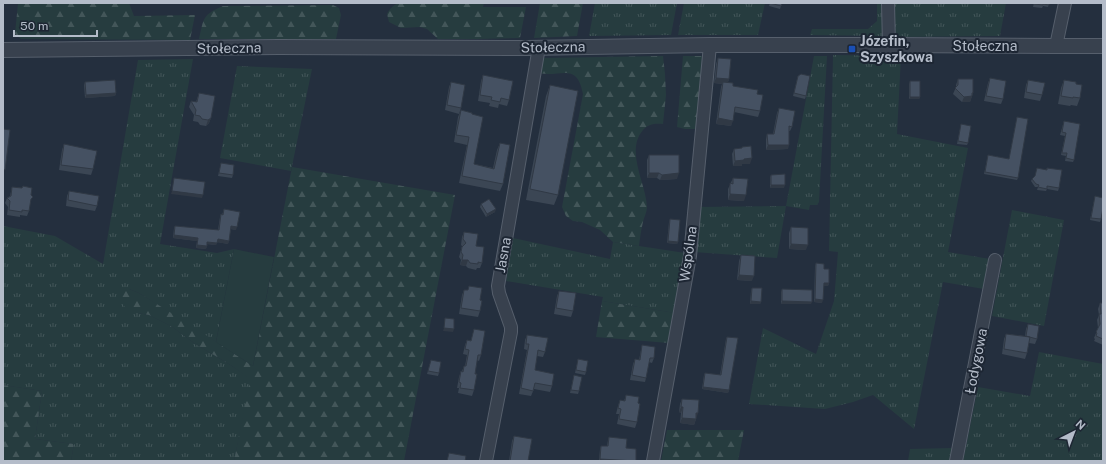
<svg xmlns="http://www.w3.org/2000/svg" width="1106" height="464" font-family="'Public Sans',sans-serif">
<defs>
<pattern id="grass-tufts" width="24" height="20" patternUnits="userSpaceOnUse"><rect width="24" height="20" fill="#263c3f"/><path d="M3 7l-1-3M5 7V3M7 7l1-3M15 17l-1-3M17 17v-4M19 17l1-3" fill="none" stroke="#435659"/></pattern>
<pattern id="forest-firs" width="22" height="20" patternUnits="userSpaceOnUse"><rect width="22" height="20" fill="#263c3f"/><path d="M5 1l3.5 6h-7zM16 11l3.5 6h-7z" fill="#435659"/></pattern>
</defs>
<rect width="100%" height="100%" fill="#242f3e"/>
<path fill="url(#grass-tufts)" d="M595,3H677L671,35L589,36Z
M684,3H765L758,35H678Z
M877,3H882V36L810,35L812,29H868L877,21Z
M894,3H1006L1000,36L897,37L895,31Z
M833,55L901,56L897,134L968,148L948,252L990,259L984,289L943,282L914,429L873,395L853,402L825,409L749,404L763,328L816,354L834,301L838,252L829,251Z
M814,56H827L819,202L817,205H810L809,210L786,206L777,258L694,252L699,207L786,206Z
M193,59L160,244L217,253L234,249L216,342L139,293L129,289L138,313L149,315L171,326L194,343L232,366L251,379L234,461H71L74,444L35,439L42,391L3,385V226L55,236L103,264L138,60Z
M237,66L312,69L291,171L220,158Z
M1012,210L1064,220L1044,326L992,316Z
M513,238L610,259L613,242L685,253L675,313L602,301L603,297L506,281Z
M1039,352L1103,364V461H963L978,387L1030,396Z
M953,448L950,461H908L910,449Z"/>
<path fill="url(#forest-firs)" d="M18,3H129L134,16L195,15L190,40L21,39L15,34Z
M401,3H484L483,7H526L520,38L477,39H438L427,29L420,27L401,28L389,22L387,14C390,8 394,4 401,3Z
M540,3H583L577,36L534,38Z
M333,5L339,8L341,15L336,39H199C204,18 202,15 223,6Z
M663,56L665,74L666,95L663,124C655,123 648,124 643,130C625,151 646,183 647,207C647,212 644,217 643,222C641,230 640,238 639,246L613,242L600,230L582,222L573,221L566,216L562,207L583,94C577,61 560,78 539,73L541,58Z
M683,56H706L698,129H685L677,127Z
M292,167L455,195L404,461H234L250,379L232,366L194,343L171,326L149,315L138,313L126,308L118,298V289H129L139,293L189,324L253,366Z
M602,301L675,313L669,343L596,337Z
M3,385L42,391L35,439L74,444L71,461H3Z
M667,430H744L738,461H661Z"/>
<path fill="#263c3f" d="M234,249L274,257L253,366L216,342Z"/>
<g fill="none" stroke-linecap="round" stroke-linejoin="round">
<defs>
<path id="minor" d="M888,3L889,45
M1056,46L1065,3
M486,461L511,332V327L499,293L498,286L539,47
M653,461L690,256L710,45
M956,461L995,260"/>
<path id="tertiary" d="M3,50L279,47L527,48L710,45H889L1056,46H1103"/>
</defs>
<use href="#minor" stroke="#565f6c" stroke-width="14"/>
<use href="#tertiary" stroke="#565f6c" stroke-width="16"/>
<use href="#minor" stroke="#38414e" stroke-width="12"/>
<use href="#tertiary" stroke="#38414e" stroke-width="14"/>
</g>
<path fill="#3b4654" d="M770,3H782L780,9L769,6Z
M1034,3H1049L1048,7L1043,6L1042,8L1033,7Z
M718,58L729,79L728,82L733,86L757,94L760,111L758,117L734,112L731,126L716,124L721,87L722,84L714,83L716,64Z
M483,75L509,100L507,106L499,104L498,108L489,106L490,103L478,101L481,81Z
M798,76L806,96L805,99L793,96Z
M990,78L1003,99L1001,104L984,101L988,83Z
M958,79L973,93L970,102H962L953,94L956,87V85Z
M1028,80L1042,95L1040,101L1024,98L1026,85Z
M1064,80L1076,84L1080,98L1077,106L1071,105L1070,106L1058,104L1061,88Z
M910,81L920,97L919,99H909V84Z
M85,82L116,93L115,96L85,98L84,85Z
M451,82L461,108L459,114L445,110L449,87Z
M550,85L558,195L554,205L526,200L546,96Z
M199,93L211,118L209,123L206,126L200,125L198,122L193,121L194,115L189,107L191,101L196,102Z
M779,108L792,127L790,131H789L788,149L766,150V139L767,134H773L777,113Z
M461,110L472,113L474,164L493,168L497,150L500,143L503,184L500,191L459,183L467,145L454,142L458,117Z
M1017,117L1018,178L1017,180L984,174L988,155L1009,159Z
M1064,121L1074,160L1073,162L1065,161L1066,156L1061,155L1065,136L1060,135Z
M961,124L968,143L967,145L957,144Z
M64,144L93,169L91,175L59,170L62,150Z
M742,147L750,164H742V166H733L732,154L734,149L742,148Z
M649,155L677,179L660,180L657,178H647V160Z
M221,163L233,175L232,178L218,176Z
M1037,168L1046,170L1047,168L1059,188L1058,191L1047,189L1046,191L1037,190L1038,187H1035L1031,181L1032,179L1035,177Z
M771,175L784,188H770V177Z
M733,178L744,201L728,200V189Z
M23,186L31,203H30L29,211L27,216L20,215V217L7,215L8,207L5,203L7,198L10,196L12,187L22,188Z
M69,191L97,206L95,211L66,206L67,196Z
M1095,196L1101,219L1100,222L1090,220Z
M481,204L495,212L486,217L480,207Z
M224,209L236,230L231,229L228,244L217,242L216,245L207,244L206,249L196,248L197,241L173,238L174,228L175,226L218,230L220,217L221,214L222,215Z
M670,219L678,242L677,244L667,243L669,222Z
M791,227L806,250L789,249V233Z
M464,232L476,246L482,263L480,268H477L476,270L468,268L466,266L460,265L461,260L459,257L462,246L461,245L462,237Z
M741,255L752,281L737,280L739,261Z
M816,263L824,269L829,283L828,286H823L822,303L814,302L815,266Z
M469,286L480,311L478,317L459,314L462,295L464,290H468Z
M752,288L761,302L760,304H750L751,291Z
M782,289L811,304H781V292Z
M559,291L573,311L571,317L554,314L557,296Z
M1100,303H1103V345L1094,341L1095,339L1094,338L1098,328L1097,320L1099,315L1098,309Z
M1028,324L1037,339L1035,344L1029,343L1027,353L1025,359L1002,354L1004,339L1006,334L1025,336L1026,329Z
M474,329L481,355L479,361L477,360L475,374L474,390L472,396L458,393L459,388H457L459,377L461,371H462L464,366H465L467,355L463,354L465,345L467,340H471Z
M527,335L545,352L543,357L537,356L535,370L552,386L550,392L534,389L531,396L519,394L527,350L524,349L525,340Z
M727,337L729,390L728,393L702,389L704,375L705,373L720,375L726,339Z
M642,345L654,358L652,363L649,362L646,378L645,382L630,380L633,364L635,359L639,360Z
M578,359L586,372L585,375L575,373Z
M431,360L439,373L438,376L427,374Z
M574,375L579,391L578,394L570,393Z
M626,395L638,403L637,422L635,428L617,424L619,414H616L618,406L620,400L624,401Z
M682,399L696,419L694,425L680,423L681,413L679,412L680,404Z
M514,436L528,461H509L512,441Z
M609,437L626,448L636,461H599L600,449L601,446H607L608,440Z"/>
<path fill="#303945" d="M716,78L729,79L727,85L723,82L722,84L714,83Z
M116,93L115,96L85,98L86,95Z
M972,96L970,102H962L964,97Z
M910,97H920L919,99H909Z
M211,118L209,123L206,126L208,120Z
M718,118L733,121L731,126L716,124Z
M768,145H789L788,149L766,150Z
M752,158L750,164H742V166H733L735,161L744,159Z
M649,173H659L657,178H647Z
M679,173L677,179L660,180L662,175Z
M771,185H785L784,188H770Z
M172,191L203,195L202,198L171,194Z
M730,194L746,195L744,201L728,200Z
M496,209L495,212L486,217L487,214Z
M231,226L237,227L236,230L230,229Z
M174,235L198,238L197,241L173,238Z
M218,239L229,241L228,244L217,242Z
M668,241L678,242L677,244L667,243Z
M207,242L217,243L216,245L206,244Z
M791,244L808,245L806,250L789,249Z
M197,245L207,246L206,249L196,248Z
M462,260H468L466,266L460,265Z
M739,275L754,276L752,281L737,280Z
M824,283H829L828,286H823Z
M815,299L823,300L822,303L814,302Z
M751,301L761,302L760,304H750Z
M782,301L812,302L811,304H781Z
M444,328L454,329L453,332L443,331Z
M703,387L729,390L728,393L702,389Z
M681,407H683L681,413L679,412Z
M696,413H698L696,419H694Z
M682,418L696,419L694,425L680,423Z
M600,459L628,461H599Z"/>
<path fill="#455162" stroke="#303945" d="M770,3H782L781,6Z
M1034,3H1049V5L1043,4V5L1034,4Z
M718,58L731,59L729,79L716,78Z
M801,74L810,76L806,96L794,93L798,76Z
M483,75L513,81L509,100L501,98L500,102L491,100L492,97L480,95Z
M990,78L1006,81L1003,99L986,96Z
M958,79H973V93H972V96L964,97L955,88L958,85Z
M115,80L116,93L86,95L85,82Z
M1028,80L1045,83L1042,95L1026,92Z
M1064,80L1076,82V84L1082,85L1080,98L1073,97V98L1061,96Z
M910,81H920V97H910Z
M451,82L465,85L461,108L447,105Z
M723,82L733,83V86L758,90L757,94L763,95L760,111L735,107L733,121L718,118Z
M550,85L578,91L558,195L530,189Z
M199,93L215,96L211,118L208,120L202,119L200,116L195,115L196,110L191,101L197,102Z
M779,108L795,111L792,127L789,126V145H768L767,134H774Z
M461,110L472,113V114L483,117L474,164L494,169L500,143L510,145L503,184L462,176L469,137L456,135Z
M1017,117L1028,119L1018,178L985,172L988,155L1009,159Z
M1064,121L1080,124L1074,160L1066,158L1067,153H1062L1066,133L1062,132Z
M961,124L971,126L968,143L958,141Z
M3,129L10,130L5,170L3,169Z
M64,144L97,151L93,169L61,165Z
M751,146L752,158L744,159V160L735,161L734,149L742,148V147Z
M649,155H679V173L662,175L659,173H649Z
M221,163L234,165L233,175L219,173Z
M1037,168L1047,170V168L1062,170L1059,188L1047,186V189L1038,187L1039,185L1036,184L1032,179L1035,176Z
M785,174V185H771V175Z
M174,178L205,182L203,195L172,191Z
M733,178L748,179L746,195L730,194V183L733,184Z
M23,186L32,188L31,195L33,197L31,199L29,211L22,210V212L9,210L10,201L7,198L11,196L12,187L22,188Z
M69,191L99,196L97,206L68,200Z
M1095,196L1103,198V208L1101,219L1091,218Z
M489,199L496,209L487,214L481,204Z
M224,209L240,212L237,227L231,226L229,241L218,239L217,243L207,242V246L197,245L198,238L174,235L175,226L219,230L221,214L223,215Z
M670,219L680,220L678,242L668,241Z
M791,227L808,228V245L791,244Z
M464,232L478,234L476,246L484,247L482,263L478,262V264L470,263L468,260H462L463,255L461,252L462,247L466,243L463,239Z
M741,255L755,256L754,276L739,275Z
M816,263L824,264V269H829V283H824L823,300L815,299Z
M469,286L482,288L480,300L482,301L480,311L461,308L464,290H468Z
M752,288H762L761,302L751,301Z
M782,289L812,290V302L782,301Z
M559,291L576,293L573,311L556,308Z
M1100,303H1103V339L1096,336L1097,333L1096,332L1100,324L1099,314H1101Z
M445,318L454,319V329L444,328Z
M1028,324L1039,326L1037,339L1026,336Z
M474,329L485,331L481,355H478L475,374H477L474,390L460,388L461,383L459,382L461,371L463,372L464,366H466L469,350L465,349L467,340L471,341Z
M1006,334L1030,337L1027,353L1004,349Z
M527,335L548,338L545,352L538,350L535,370L554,374L552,386L535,383L533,391L521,388L529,344H526Z
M727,337L738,338L729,390L703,387L705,373L721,375Z
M642,345L655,347L654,358H650L646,378L632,375L635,359L640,360Z
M578,359L588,361L586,372L576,370Z
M431,360L441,362L439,373L428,371Z
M574,375L582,377L579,391L571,390Z
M626,395L639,397L638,403L640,404L637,422L619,419L621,409L618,408L620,400L625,401Z
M682,399L699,400L698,413H696V419L682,418L683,407H681Z
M514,436L532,439L528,461H510Z
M609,437L627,439L626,448L636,449V461L600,459L601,446H608Z
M449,453L466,456L465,461H447Z"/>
<rect fill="#1a4fb4" stroke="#1d2633" stroke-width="1.5" x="848" y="45" width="8" height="8" rx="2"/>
<g text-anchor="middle" stroke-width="4" stroke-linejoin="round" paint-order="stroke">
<g font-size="14" font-weight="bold" fill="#b4bcc9" stroke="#1d2633" text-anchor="start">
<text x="860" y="46">Józefin,<tspan x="860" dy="16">Szyszkowa</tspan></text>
</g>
<g font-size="14" fill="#b4bcc9" stroke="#1d2633">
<text x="985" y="51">Stołeczna</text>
<text transform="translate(553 47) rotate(-1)" y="5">Stołeczna</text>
<text transform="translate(229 48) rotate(-1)" y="5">Stołeczna</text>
<text transform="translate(688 254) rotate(-82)" y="5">Wspólna</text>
<text transform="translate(503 255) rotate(-80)" y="5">Jasna</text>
<text transform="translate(976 361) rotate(-79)" y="5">Łodygowa</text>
</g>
</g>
<rect width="1106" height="464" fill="none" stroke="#b4bcc9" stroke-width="8"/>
<g transform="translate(1074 432) rotate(42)" stroke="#1d2633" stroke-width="3" paint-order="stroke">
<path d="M0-3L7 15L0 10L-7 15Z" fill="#b4bcc9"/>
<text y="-6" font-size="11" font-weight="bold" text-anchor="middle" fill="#b4bcc9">N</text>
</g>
<path d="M14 30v6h83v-6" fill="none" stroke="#b4bcc9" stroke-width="2"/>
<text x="20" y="30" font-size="12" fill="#b4bcc9" stroke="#1d2633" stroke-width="3" paint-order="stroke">50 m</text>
</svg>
